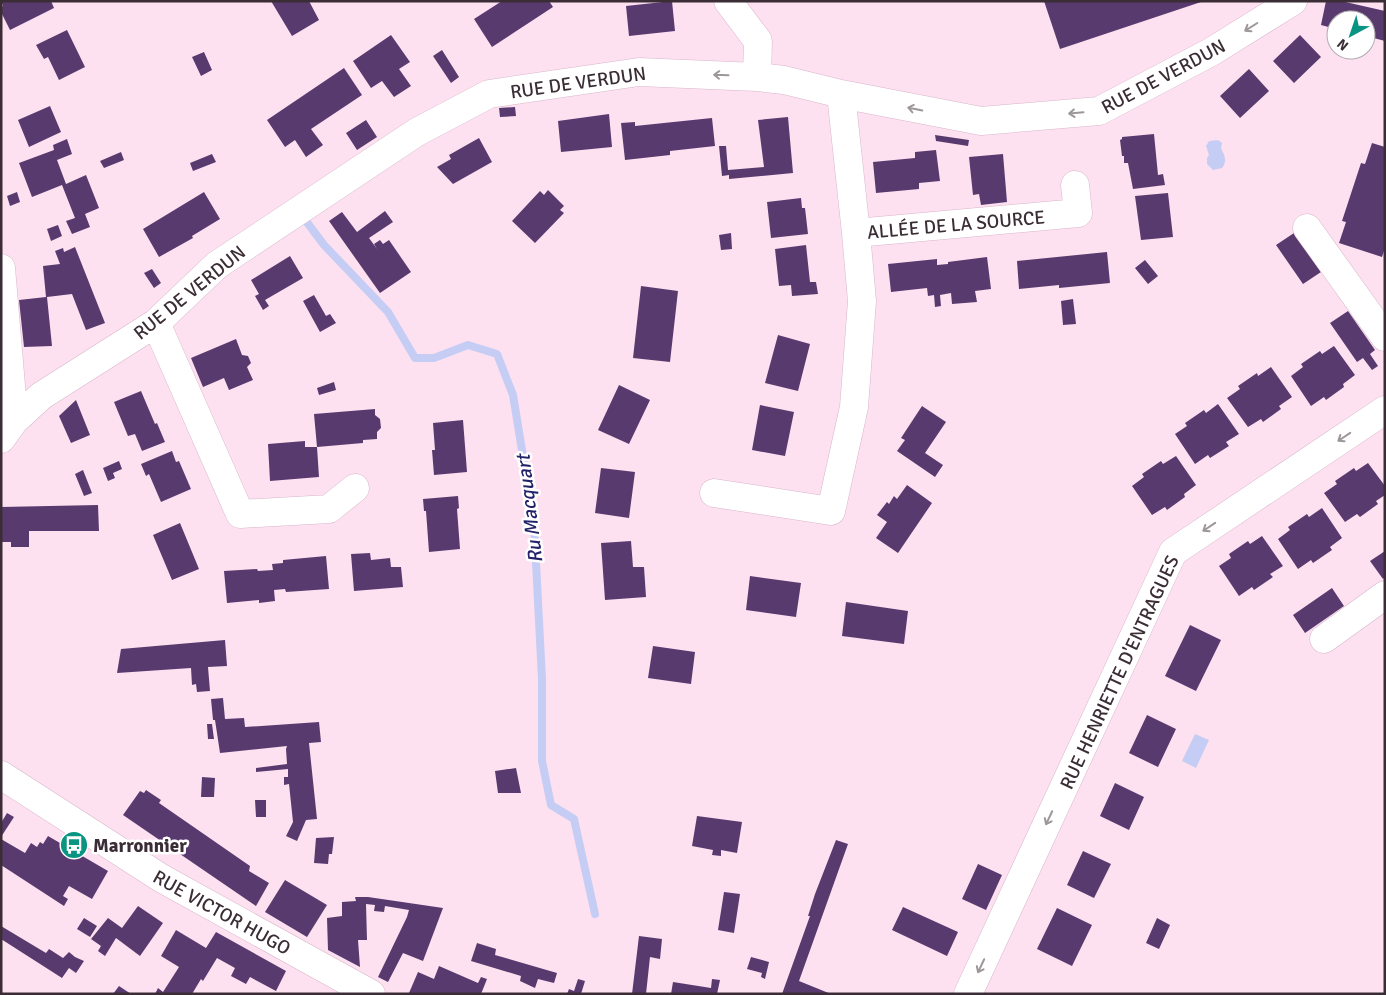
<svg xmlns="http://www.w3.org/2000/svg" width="1386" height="995" font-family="Signika,sans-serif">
<rect width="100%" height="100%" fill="#fde1f1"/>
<path fill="#c6cdf4" d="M1218,140L1222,143L1221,148C1224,155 1228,160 1222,168L1213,170L1207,164V158L1209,155L1206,146L1209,141Z
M1195,734L1209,740L1196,768L1182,761Z"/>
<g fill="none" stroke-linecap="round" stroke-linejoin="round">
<path stroke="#c6cdf4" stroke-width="8" d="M306,221L324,245L388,312L415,358H434L468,345L497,354L513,395L534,524L542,679V761L551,805L574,819L595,914"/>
</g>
<path fill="#593a6f" d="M1,1H51L54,8L10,30L1,12V7L3,6Z
M271,1H309L319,20L292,36Z
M502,1H549L553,7L492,47L474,19Z
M672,1L675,31L629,36L626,6Z
M1044,1H1201V2L1060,49Z
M1326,1H1341L1385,11V41L1366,36V20H1336V29L1321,25Z
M67,30L85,67L59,80L48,57L44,59L36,45Z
M391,35L410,62L399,69L411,86L394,97L382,81L371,88L353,61Z
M1300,35L1321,57L1294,83L1273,61Z
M442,50L459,77L451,83L433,56Z
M204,52L212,70L201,76L192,57Z
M344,68L362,95L311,129L323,145L306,157L295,140L285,147L267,120Z
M1249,69L1269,91L1240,118L1220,96Z
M50,106L61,132L29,147L18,120Z
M515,107L516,116L500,117L499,108Z
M609,114L612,147L561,152L558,121Z
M788,117L793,173L729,179V175L722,176L719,146H726L728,170L764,167L758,120Z
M712,118L715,146L670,151V155L625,160L621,123L635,122V126Z
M366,120L377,137L357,150L346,133Z
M1154,134L1158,175L1163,174L1165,185L1133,189L1128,163H1124V156H1122L1120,140L1122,139V137Z
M935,135L969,140L968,146L936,141Z
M479,138L492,162L453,184L437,167L451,159L449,155Z
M67,139L72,154L57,160L66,184L86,175L99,208L85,214L90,227L72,234L66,221L75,218L62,185L32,197L19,163L54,150L53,145Z
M1372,143L1385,147V248L1382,257L1339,243L1346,222L1342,221L1361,163L1365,164Z
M936,150L940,181L919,183V189L876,193L873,162L915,158V152Z
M121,152L124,160L104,168L100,161Z
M212,154L216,162L193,171L190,163Z
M1003,154L1007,202L981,205L979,194L973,195L969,157Z
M548,190L564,206L560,210L564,213L535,243L512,221L540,191L544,195Z
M17,192L20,202L10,206L7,196Z
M204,192L220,219L192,236L193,238L159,257L143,229Z
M1168,193L1173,237L1141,240L1135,196Z
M801,198L802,208H805L808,234L771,238L767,202Z
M385,211L393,222L369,238L377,249L374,244L380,240L383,244L389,240L411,272L380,293L329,221L342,212L357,232Z
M58,225L62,236L51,241L47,229Z
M731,233L732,249L721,250L719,235Z
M1294,233L1321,272L1303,284L1276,245Z
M806,245L810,282H816L818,294L792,296L791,285L779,286L775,249Z
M75,247L105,323L86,330L72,294L47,297L52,346L24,347L19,300L46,297L43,266L60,264L55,251L63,248L64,252Z
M1107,252L1110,283L1059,288V285L1019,289L1017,261Z
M290,256L303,278L265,300L269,306L263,310L255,296L259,294L251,280Z
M987,257L991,289L975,291L977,302L952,304L951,293L940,295L941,306L935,307L934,295L928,296L927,288L891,292L888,264L937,259V265L948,264V262Z
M1145,260L1158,276L1148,284L1135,268Z
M152,269L161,283L154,288L144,273Z
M641,286L678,291L670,362L633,358Z
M314,295L326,316L330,314L336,323L320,332L303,301Z
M1073,299L1076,324L1063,325L1061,301Z
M1348,311L1375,350L1370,354L1378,366L1372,370L1363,358L1357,362L1330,323Z
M778,335L810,344L798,391L765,383Z
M236,339L242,355L248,356L251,363L247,367L253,380L229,390L224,378L203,387L191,358Z
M1334,346L1355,375L1343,384L1344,387L1326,400L1324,397L1311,406L1291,376L1303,367L1301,364L1320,351L1322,354Z
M1271,367L1292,397L1279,406L1281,409L1263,422L1261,419L1248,427L1227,398L1240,389L1238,386L1257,373L1258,376Z
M334,382L336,390L319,395L317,388Z
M619,385L650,400L629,444L598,430Z
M141,391L155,424L157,423L165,442L142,451L135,434L128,436L114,402Z
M76,400L90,435L71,443L59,416Z
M1218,404L1239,434L1226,442L1229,446L1210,458L1208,455L1195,464L1175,434L1187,426L1185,423L1204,410L1206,413Z
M760,405L794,412L785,456L752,450Z
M922,406L946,422L925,453L943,465L935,477L897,451L905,440L901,438Z
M375,409V415L380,419L381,428L377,432V439L363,440V443L317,447L314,414Z
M463,420L467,472L434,475L432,450H435L433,423Z
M305,441V447H317L319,477L270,481L268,444Z
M172,451L176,462L179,461L191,489L161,502L149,474L146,476L141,464Z
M1176,456L1196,485L1184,494L1185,497L1167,510L1165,507L1152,515L1132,486L1144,477L1142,474L1161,461L1163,464Z
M119,461L122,469L113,473L115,478L108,481L103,468Z
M1368,463L1385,486V495L1376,501L1378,504L1360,517L1357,514L1345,522L1324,493L1337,484L1335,481L1354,468L1356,471Z
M601,468L635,472L629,518L595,513Z
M83,470L92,493L84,496L75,474Z
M907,485L932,503L898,553L876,538L887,522L877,515L887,502L889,504L894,496L897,499Z
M458,496L459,508L457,509L460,549L429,552L426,511H424L423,499Z
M98,505L99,531H29V547H11V542H1V507Z
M1322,508L1342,538L1330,547L1332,550L1313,563L1311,560L1298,569L1278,539L1290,530L1288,527L1307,514L1309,517Z
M180,523L199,569L172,580L153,535Z
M1262,536L1283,566L1270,574L1273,577L1254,590L1252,587L1239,596L1219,566L1231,558L1229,554L1248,541L1250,544Z
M631,541L633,567H644L646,597L605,600L601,543Z
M1385,551V577L1383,579L1370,561Z
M370,553L371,560L390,558L391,567H401L403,587L354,591L351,554Z
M326,556L329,589L286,592L285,589L274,590L275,601L259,603V600L227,603L224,571L257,569L258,571L273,570L272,564L283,563V560Z
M750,576L801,583L796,617L746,610Z
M1332,588L1344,606L1305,633L1293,615Z
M846,602L908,611L904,644L842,636Z
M1190,625L1221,640L1196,691L1165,676Z
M225,640L227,666L208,667L210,691L197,692L196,684L192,685L191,668L117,673L121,649Z
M653,646L695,652L691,684L648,678Z
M223,698L225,719L244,718L245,727L319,722L321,742L309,743L317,819L306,820L297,841L286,836L293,822L289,784L284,785V777H288V769L256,772V768L287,764L286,749L287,746L220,753L215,720H213L211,699Z
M1147,715L1176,729L1158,767L1129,753Z
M207,724H212L214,739H208Z
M516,768L521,793H498L495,771Z
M202,777L215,778L214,797H201Z
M1115,783L1144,797L1129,830L1100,816Z
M146,790L161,800L159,803L250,866L249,871L269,883L256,906L123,815L140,791L144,793Z
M255,800H266V817H256Z
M7,813L14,817L1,837V823Z
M697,816L742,822L737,853L721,850V856L712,855L713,850L692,846Z
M48,836L108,871L92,899L69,886L63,896L68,899L64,906L1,865V839L25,853L31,843L37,847L40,842L43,844Z
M334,837L332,854H329L328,864L314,863L316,838Z
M836,840L848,844L799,981L831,994H782L810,916H808L815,894Z
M1083,851L1111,864L1094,898L1067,885Z
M978,864L1002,875L986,910L962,899Z
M285,880L327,905L307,937L265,912Z
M724,892L740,894L734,933L718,930Z
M355,897H368L443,908L423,961L403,953L388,982L378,977L407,917L409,910L385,906L384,912L374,911L375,905L366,904L367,940H358L360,967L328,950L327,918L342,916V902L356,901Z
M138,906L163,923L140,956L116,938L105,956L98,951L101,946L91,939L108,918L122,928Z
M903,907L958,932L947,956L892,930Z
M1057,908L1092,925L1072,966L1037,949Z
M84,918L97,926L90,937L77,929Z
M1157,918L1170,925L1159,949L1146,943Z
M1,926L46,953L49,949L63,958L69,952L75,957L84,961L76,973L69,968L62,978L1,939Z
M176,930L206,948L216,932L286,971L276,991L250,977L246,984L231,976L235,968L217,958L203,981L201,979L192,994H155L158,988L163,992L179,967L161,956Z
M639,936L662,939L660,959L650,957L646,994H632Z
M477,943L496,949L495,955L557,973L554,983L538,979L535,988L520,981L521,976L471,961Z
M751,957L769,962L765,979L761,977L762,973L747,969Z
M439,966L478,983L481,977L487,979L481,994L409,993L418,972L434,979Z
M578,979L585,981L581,994H567L569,989L574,991Z
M712,979L720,980L717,994H671L673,982L711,988Z
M119,986L131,994H113Z"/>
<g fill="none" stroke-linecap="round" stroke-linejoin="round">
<defs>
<path id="minor" d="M728,1L758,41L757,77
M841,94L856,233L1078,213L1075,185
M1307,228L1385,337
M1,268L14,421
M156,323L240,514L329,509L355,488
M1,439L14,421L41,396L156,323L217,265L417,132L489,94L639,72L757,77L784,80L841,94L981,121L1099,111L1211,52L1293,1
M714,493L831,511L854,407L862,301L856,233
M1324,639L1385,595
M1,775L161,878L371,994
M968,994L1173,552L1385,410"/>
</defs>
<use href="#minor" stroke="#d8b6ca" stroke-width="29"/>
<use href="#minor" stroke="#fff" stroke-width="28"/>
</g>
<defs><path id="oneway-shaft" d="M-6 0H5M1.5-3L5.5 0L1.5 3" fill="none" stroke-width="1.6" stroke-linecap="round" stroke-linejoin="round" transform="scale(1.25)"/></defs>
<g stroke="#9d969a">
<use href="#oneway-shaft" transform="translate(1251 27) rotate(148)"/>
<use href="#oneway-shaft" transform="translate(721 75) rotate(-178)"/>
<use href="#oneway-shaft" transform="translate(915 109) rotate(-169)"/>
<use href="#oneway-shaft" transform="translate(1076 113) rotate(175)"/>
<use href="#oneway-shaft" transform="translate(1344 437) rotate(146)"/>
<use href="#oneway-shaft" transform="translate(1209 527) rotate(146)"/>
<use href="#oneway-shaft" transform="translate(1049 818) rotate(115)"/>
<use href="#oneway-shaft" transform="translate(981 966) rotate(115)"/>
</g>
<defs>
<symbol id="bus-disc" viewBox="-11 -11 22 22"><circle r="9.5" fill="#099581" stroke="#fff"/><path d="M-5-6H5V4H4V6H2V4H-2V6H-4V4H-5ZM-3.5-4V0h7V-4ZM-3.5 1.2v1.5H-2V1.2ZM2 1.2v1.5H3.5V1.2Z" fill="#fff"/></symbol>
</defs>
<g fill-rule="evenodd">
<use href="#bus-disc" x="58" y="829" width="32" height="32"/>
</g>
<g text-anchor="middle" stroke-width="5" stroke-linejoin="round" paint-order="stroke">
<g font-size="19" fill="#3b2d35" stroke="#fff">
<text transform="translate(1163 76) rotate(-28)" y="7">RUE DE VERDUN</text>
<text transform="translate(578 82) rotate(-8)" y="7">RUE DE VERDUN</text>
<text transform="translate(956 224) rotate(-5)" y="7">ALLÉE DE LA SOURCE</text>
<text transform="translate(189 292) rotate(-39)" y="7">RUE DE VERDUN</text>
<text transform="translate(1119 672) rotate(-65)" y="7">RUE HENRIETTE D'ENTRAGUES</text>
<text transform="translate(222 912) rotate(29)" y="7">RUE VICTOR HUGO</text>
</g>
<g font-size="19" font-weight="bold" fill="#3b2d35" stroke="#fff" text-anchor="start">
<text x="93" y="852">Marronnier</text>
</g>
<g font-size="20" font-style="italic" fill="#232269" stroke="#fff">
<text transform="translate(529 509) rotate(-97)" y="7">Ru Macquart</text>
</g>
</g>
<rect width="1386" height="995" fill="none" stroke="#3b2d35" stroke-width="5"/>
<g transform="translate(1351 35) rotate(220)"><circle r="24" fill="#ffffff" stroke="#b1abae"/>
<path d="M0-4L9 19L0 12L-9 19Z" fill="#099581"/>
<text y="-8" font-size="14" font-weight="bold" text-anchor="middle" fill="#3b2d35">N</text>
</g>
</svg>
